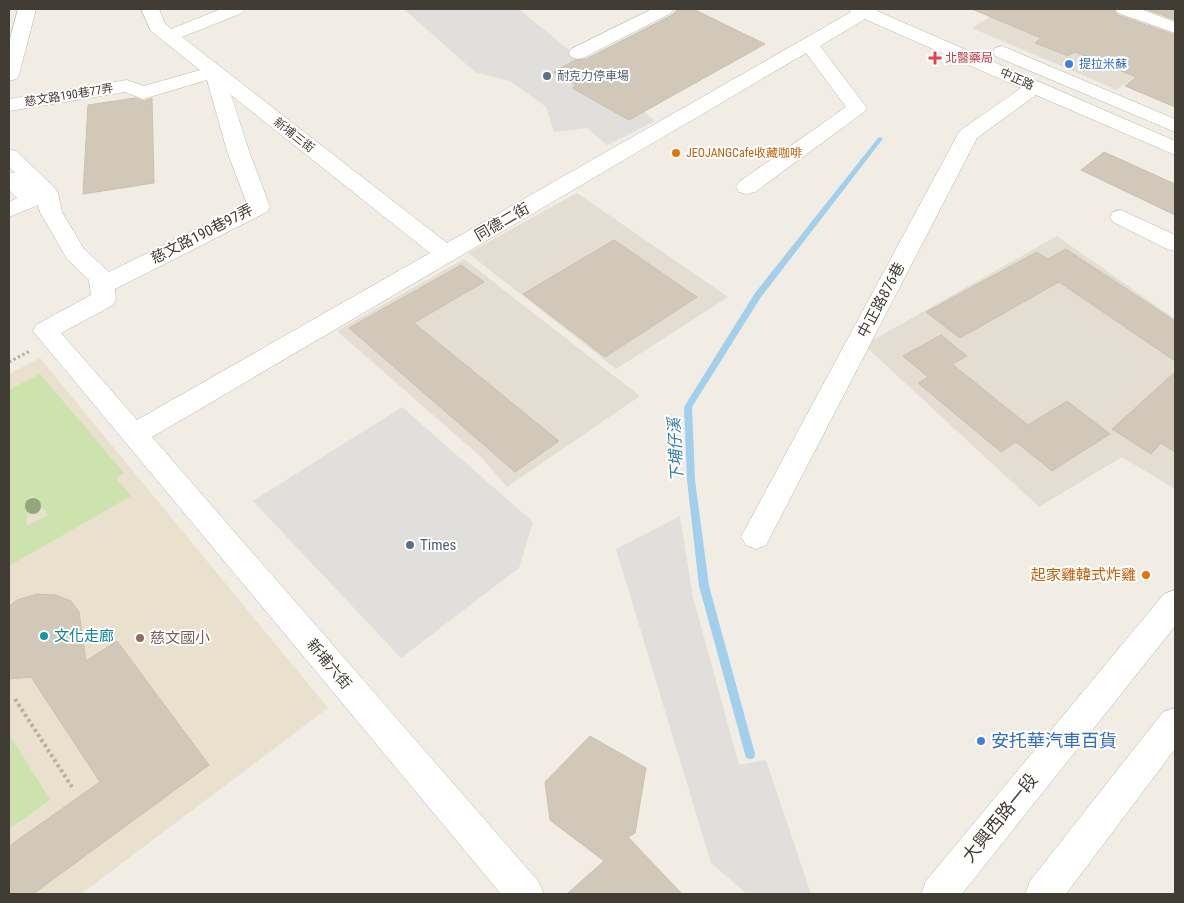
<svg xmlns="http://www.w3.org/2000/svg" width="1184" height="903" font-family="'Roboto Condensed','Noto Sans TC',sans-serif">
<rect width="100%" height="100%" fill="#f1ede4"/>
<path fill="#e4ded2" d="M1002,9H1112L1175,33V40L1158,53L1163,55L1117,90L972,28Z
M577,193L728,297L616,369L468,253Z
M1057,236L1175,319V489L1122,457L1039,507L864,345Z
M464,259L640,396L507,487L482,458L337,331Z"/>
<path fill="#e9e1ce" d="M40,358L328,708L81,894H9V374Z"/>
<path fill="#cce3ae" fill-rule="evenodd" d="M40,374L124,473L116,478L131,496L9,566V390ZM33,496L48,515L26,526L29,497Z
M9,734L50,800L9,829Z"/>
<path fill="#e1dfdc" d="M404,9H519L655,121L607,145L587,128L554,132L546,107L510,81L475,72Z
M402,407L533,522L519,568L401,658L253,501Z
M680,516L693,597L739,765L766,760L811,894H747L711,863L616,549Z"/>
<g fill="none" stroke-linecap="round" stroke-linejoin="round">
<path fill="#a2cfeb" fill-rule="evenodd" d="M880,137L883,139L882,140L761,297L692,407L695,480L709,586L755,754L754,758L750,759L746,758L745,754L699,586L687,480L684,407L755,293L878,138Z"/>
</g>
<path fill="#d2c8ba" stroke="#ccc0ad" d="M678,9H693L765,44L629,120L572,88L576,85L553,72L576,60L586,59L672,15Z
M972,9H1113L1117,15L1175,35V107L1125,86L1136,77L1075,52L1068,56L1035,43L1041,38Z
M1145,9H1175V20Z
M135,98L144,101L152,98L154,183L83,194L88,105Z
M1104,152L1175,184V215L1081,170Z
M614,240L697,297L605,357L523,294Z
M1066,249L1175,321V361L1059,282L960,338L926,312L1037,252L1048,259Z
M461,265L484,282L414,323L559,441L515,472L349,328Z
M941,335L967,356L952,364L1028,425L1067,401L1110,434L1052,471L1016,442L1001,452L918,383L928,377L903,356Z
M1175,372V452L1161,443L1151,454L1112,429Z
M37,594L56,595L71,601L79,612L86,661L117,641L209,765L33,894H9V846L100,782L31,677L9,679V606L17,600Z
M590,736L646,768L635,833L628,837L682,894H567L604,861L550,820L545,782Z"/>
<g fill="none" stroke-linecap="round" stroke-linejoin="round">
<defs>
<path id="minor" d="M18,9H36L19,75L16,79L9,81V42Z
M141,9H159L165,24L171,29L221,9H245L242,13L182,37L447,243L851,12L849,9H878L877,11L1175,141V155L1036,95L977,138L766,545L756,549L746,545L741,537L958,134L961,130L1021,88L865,19L820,46L867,108L864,112L755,192L747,194L739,192L736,187L739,182L846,107L806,53L152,437L538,881L544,894H501L33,331L36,325L91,295L89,280L67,259L40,212L38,205L9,217V202L17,198L9,190V172L15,173L9,167V149L16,151L55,188L58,193L62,212L84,249L109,272L247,204L227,151L207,80L143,99L125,92L9,111V99L127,80L144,86L200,70L151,31ZM231,95L430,253L137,420L61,333L113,305L116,299L115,289L267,212L270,207L249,151Z
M652,9H674L671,13L585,57L578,59L571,57L569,53L571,49Z
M1115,9H1140L1175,22V33L1118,13Z
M1002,46L1175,119V132L995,56L993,52L995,48Z
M1121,210L1175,235V251L1167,249L1113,222L1110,217L1113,212Z
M1175,590V626L962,894H921L926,881L1164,594Z
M1175,708V749L1066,894H1025L1030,881L1163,712Z"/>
</defs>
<use href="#minor" stroke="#beb7aa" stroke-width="1"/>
<path stroke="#bcaf99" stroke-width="3" stroke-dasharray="2.5 2.5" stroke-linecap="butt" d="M9,362L30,351"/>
<path stroke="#bcaf99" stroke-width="4" stroke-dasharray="3 3" stroke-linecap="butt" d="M15,699L72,787"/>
<use href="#minor" fill="#fff" fill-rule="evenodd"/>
</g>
<circle fill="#93a87e" cx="33" cy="506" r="8"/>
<path fill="#e0444e" stroke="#fff" stroke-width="2" d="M932.5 50.5h5v5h5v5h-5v5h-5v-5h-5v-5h5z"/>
<g fill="#3f7fe0" stroke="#fff" stroke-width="2">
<circle cx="1069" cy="64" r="5"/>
<circle cx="981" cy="741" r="5"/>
</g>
<g fill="#5c6f8a" stroke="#fff" stroke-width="2">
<circle cx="547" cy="76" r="5"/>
<circle cx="410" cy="545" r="5"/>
</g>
<g fill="#e8710a" stroke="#fff" stroke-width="2">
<circle cx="676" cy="153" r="5"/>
<circle cx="1146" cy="575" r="5"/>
</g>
<circle fill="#0f9aa8" stroke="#fff" stroke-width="2" cx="44" cy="636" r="5"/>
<circle fill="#8d6e63" stroke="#fff" stroke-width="2" cx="140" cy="638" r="5"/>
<g text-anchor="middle" stroke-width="4" stroke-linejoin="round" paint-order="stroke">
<g font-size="12" fill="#be3a42" stroke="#fff" text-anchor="start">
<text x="945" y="62">北醫藥局</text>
</g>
<g font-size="12" fill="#366cbe" stroke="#fff" text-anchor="start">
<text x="1079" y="68">提拉米蘇</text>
</g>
<g font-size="12" fill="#4e5e75" stroke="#fff" text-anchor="start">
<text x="557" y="80">耐克力停車場</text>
</g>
<g font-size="12" fill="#423d34" stroke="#fff">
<text transform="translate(1017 79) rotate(24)" y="4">中正路</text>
<text transform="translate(69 95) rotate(-9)" y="4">慈文路190巷77弄</text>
<text transform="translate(294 135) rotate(38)" y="4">新埔三街</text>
</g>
<g font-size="12" fill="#c56008" stroke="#fff" text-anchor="start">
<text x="686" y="157">JEOJANGCafe收藏咖啡</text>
</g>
<g font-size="15" fill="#423d34" stroke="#fff">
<text transform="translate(502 222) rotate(-30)" y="5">同德二街</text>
<text transform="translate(202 234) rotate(-27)" y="5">慈文路190巷97弄</text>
<text transform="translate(881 300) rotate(-62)" y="5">中正路876巷</text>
<text transform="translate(329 664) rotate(50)" y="5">新埔六街</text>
</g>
<g font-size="15" fill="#4e5e75" stroke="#fff" text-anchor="start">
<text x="420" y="550">Times</text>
</g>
<g font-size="15" fill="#c56008" stroke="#fff" text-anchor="end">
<text x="1136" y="580">起家雞韓式炸雞</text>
</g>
<g font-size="15" fill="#0d838f" stroke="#fff" text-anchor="start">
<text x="54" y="641">文化走廊</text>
</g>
<g font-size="15" fill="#785e54" stroke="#fff" text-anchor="start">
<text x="150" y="643">慈文國小</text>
</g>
<g font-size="16" font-style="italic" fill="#3479a7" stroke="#fff">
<text transform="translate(675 450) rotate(-93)" y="6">下埔仔溪</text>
</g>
<g font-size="18" fill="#366cbe" stroke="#fff" text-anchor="start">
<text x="991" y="747">安托華汽車百貨</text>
</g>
<g font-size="18" fill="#423d34" stroke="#fff">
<text transform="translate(1000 818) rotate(-51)" y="6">大興西路一段</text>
</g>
</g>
<rect width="1184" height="903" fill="none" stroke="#423d34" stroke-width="20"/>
</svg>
